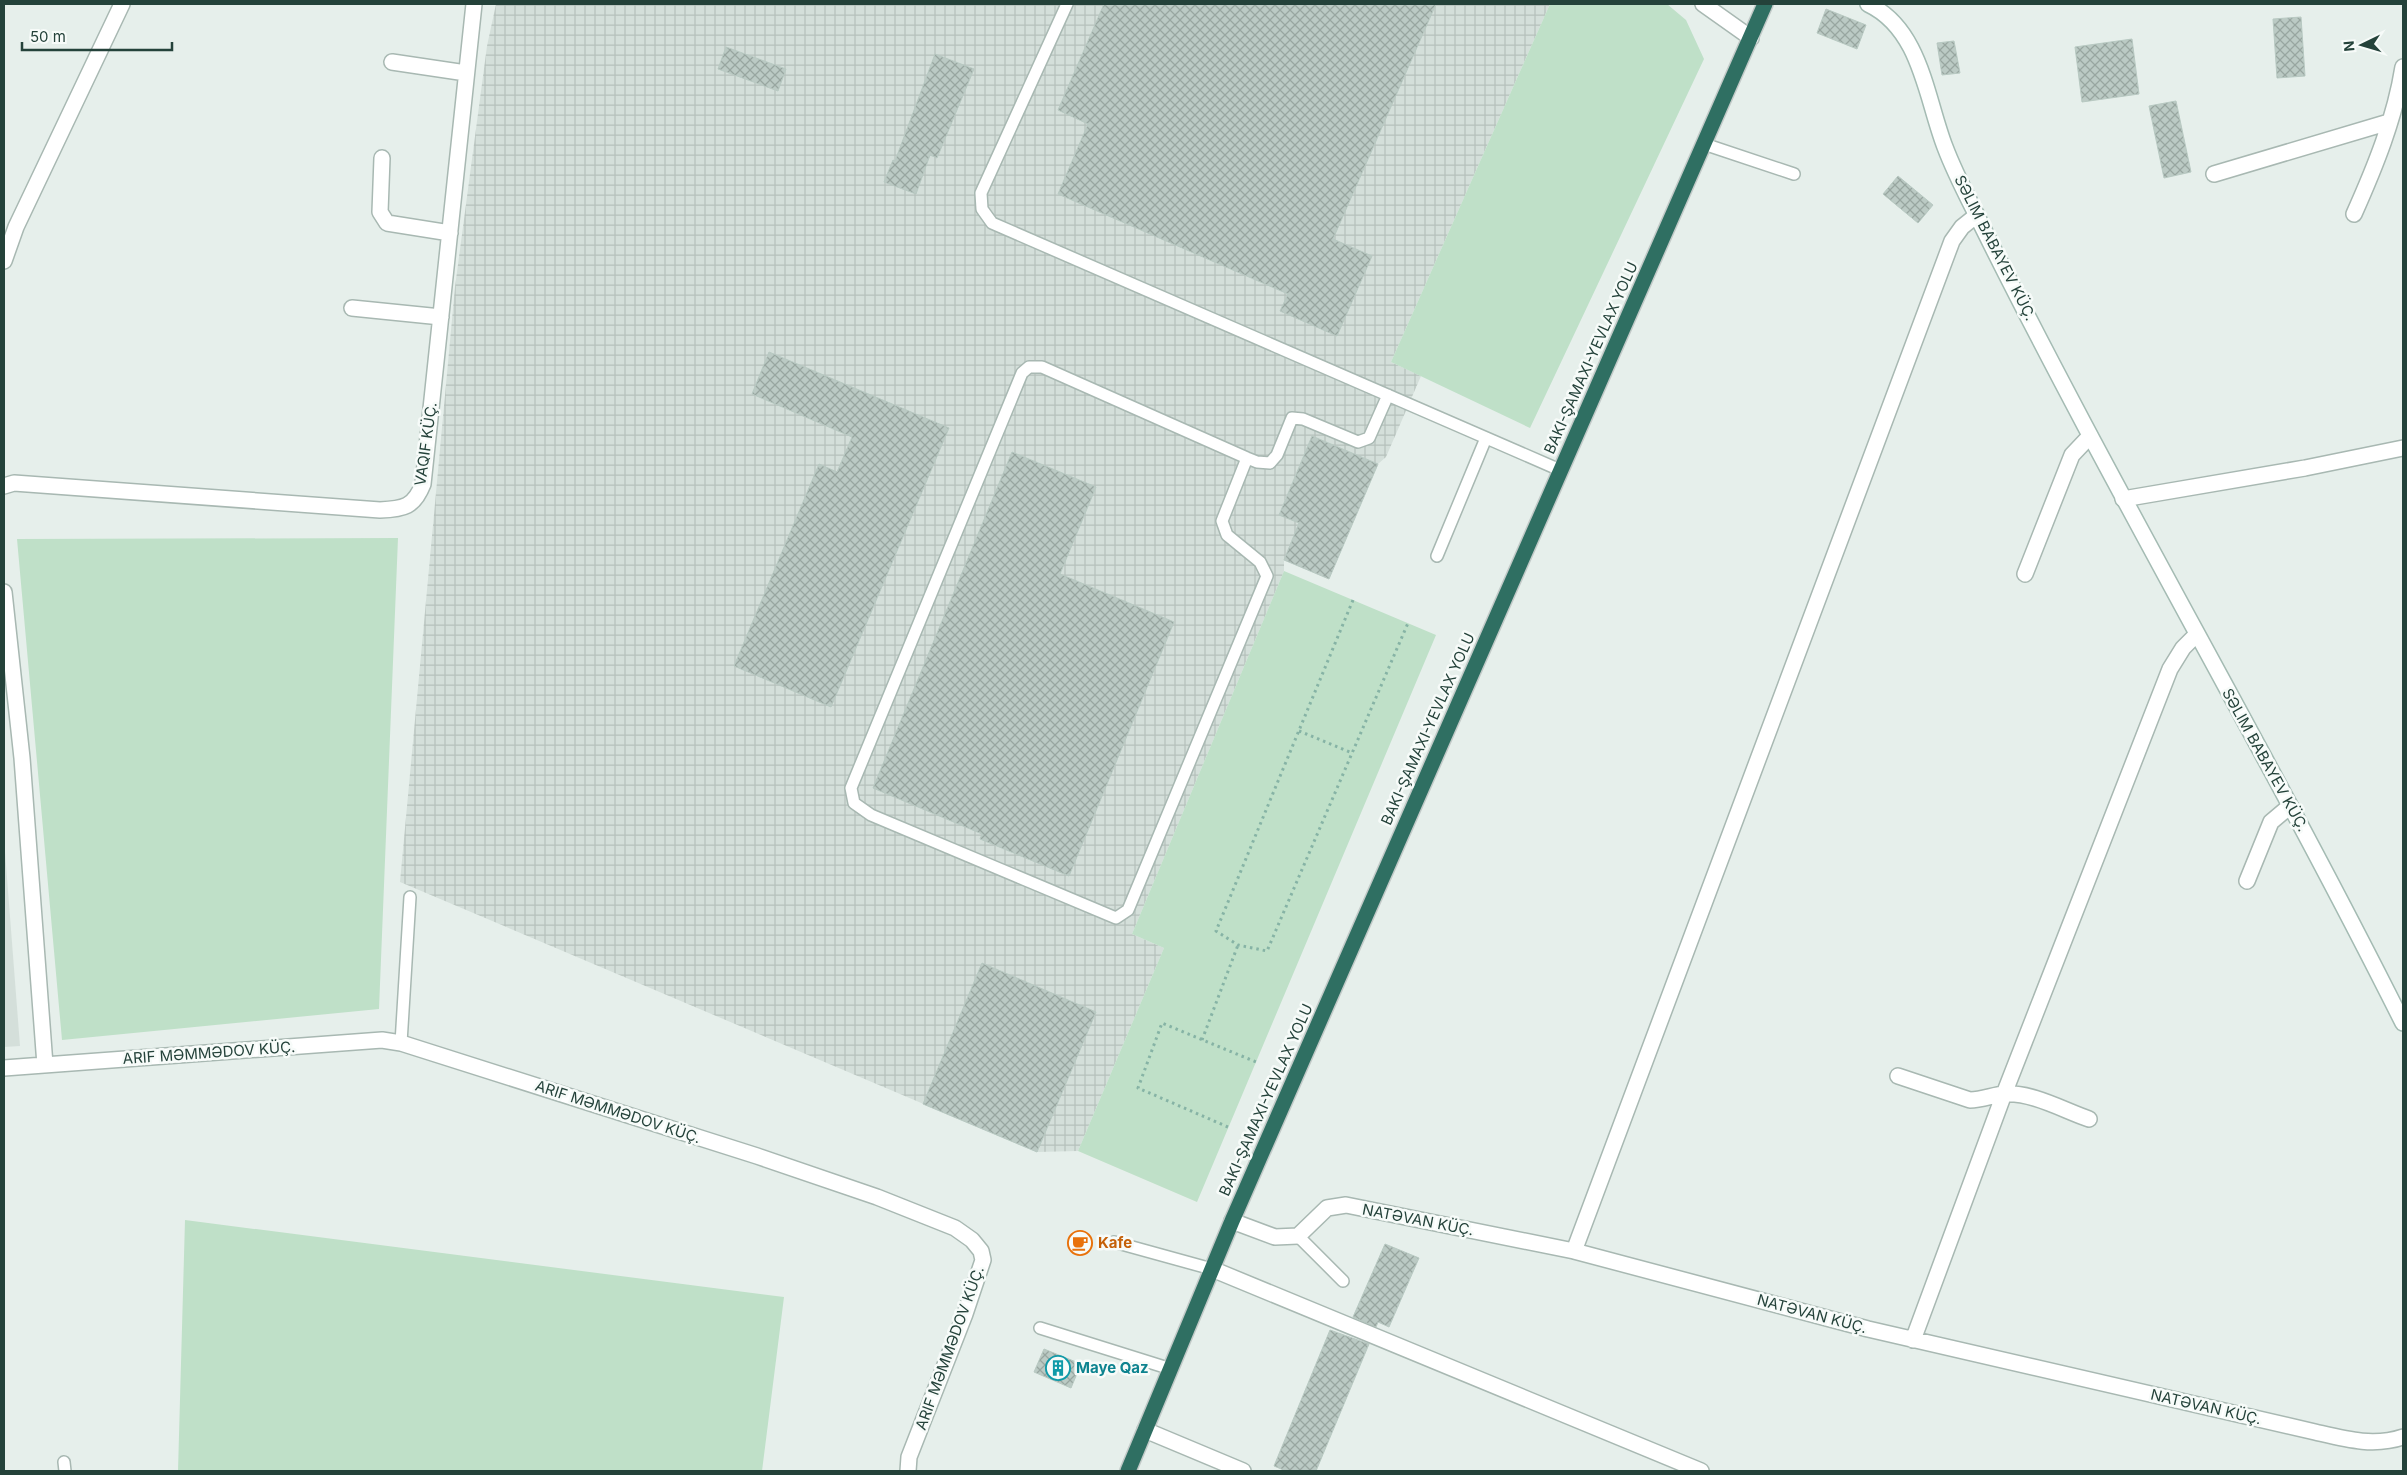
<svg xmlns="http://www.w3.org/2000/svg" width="2407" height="1475" font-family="Inter,sans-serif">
<defs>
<pattern id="industrial-grid" width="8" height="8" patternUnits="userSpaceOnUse" patternTransform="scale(1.25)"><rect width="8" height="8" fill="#d4dfda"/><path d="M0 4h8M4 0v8" fill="none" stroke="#b6c1bc"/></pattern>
<pattern id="building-cross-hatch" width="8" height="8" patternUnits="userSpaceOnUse" patternTransform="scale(1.25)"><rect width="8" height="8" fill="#bbcac4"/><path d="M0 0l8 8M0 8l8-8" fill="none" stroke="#98a6a0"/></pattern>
</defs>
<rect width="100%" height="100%" fill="#e6efeb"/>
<path fill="#d4dfda" d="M4,839L20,1046L4,1047Z"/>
<path fill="url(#industrial-grid)" d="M496,4H1550L1391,362L1421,376L1386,457L1378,464L1312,436L1279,514L1299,523L1284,560V571L1132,934L1164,948L1078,1151L1037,1152L400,882L455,287L487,46Z"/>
<path fill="#bfe0c8" d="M1550,4H1667L1686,20L1704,59L1530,428L1391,362Z
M398,538L379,1009L62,1040L17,539Z
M1284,571L1436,635L1197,1202L1078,1151L1164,948L1132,934Z
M185,1220L784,1297L762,1471H178Z"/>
<path fill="url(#building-cross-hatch)" stroke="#b8c9c2" d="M1104,4H1436L1333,239L1372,256L1337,336L1280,311L1288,294L1058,194L1088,124L1058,110Z
M1826,9L1866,25L1857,49L1817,33Z
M2301,17L2305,76L2277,78L2273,19Z
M2132,39L2139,94L2082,102L2075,47Z
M1954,41L1960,73L1942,75L1937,43Z
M726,47L786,69L778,91L718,69Z
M935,54L974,69L937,158L930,155L916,194L884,182L893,160L895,161Z
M2176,101L2191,172L2164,178L2149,106Z
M1898,176L1933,205L1918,223L1883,194Z
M769,352L949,428L831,707L734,666L819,464L837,472L852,437L752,394Z
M1312,436L1378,464L1329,579L1284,560L1299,523L1279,515Z
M1012,452L1096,487L1060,574L1174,622L1069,876L980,839L982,834L873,788Z
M982,963L1096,1012L1037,1152L923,1104Z
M1385,1244L1419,1258L1389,1327L1378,1322L1376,1327L1353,1317Z
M1330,1330L1369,1344L1316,1471H1286L1274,1466Z
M1044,1349L1081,1364L1071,1388L1034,1372Z"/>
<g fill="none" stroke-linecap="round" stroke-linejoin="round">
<defs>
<path id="lane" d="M1067,4L981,193L982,209L992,223L1560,470
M1704,144L1794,174
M1247,458L1222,521L1227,535L1260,562L1267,576L1128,910L1116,918L871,815L854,803L851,788L1022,373L1029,367H1042L1247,458L1257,462L1270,463L1277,455L1292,418L1303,419L1358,442L1369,438L1388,395
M1437,556L1486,438
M401,1043L410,897
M1298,1236L1343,1281
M1114,1242L1212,1269
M1040,1328L1171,1369
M64,1462L65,1471"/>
<path id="street" d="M1703,4L1751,38
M392,62L466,73
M382,158L380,212L387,223L450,233
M2214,174L2389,122
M2354,214C2375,167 2395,118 2403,67
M4,261L16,227L122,4
M352,308L441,317
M4,486L14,483L380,510C404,509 414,507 423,484L474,4
M2123,499L2305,468L2403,448
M2025,574L2072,455L2090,436
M4,592L22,758L45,1065
M2247,881L2271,822L2290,806
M4,1068L382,1040L401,1043L757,1156L877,1197L955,1228L972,1240L981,1251L983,1260L965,1314L909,1457L908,1471
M1898,1076L1970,1100C1982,1100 1993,1095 2004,1094C2032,1092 2063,1110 2089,1119
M1232,1221L1275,1237L1298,1236L1327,1208L1346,1205L1574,1251L1868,1329L2315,1432C2345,1439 2373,1447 2403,1437
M1574,1251L1952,241L1962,227L1977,215
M1212,1269L1701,1471
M1913,1340L2004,1094L2170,669L2183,648L2196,635
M1145,1430L1243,1471"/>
<path id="secondary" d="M1868,4C1921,29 1926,98 1945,147C1954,171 1966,194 1977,216C2112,489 2267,751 2403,1023"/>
<path id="highway" d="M1128,1471L1232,1221L1765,4"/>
</defs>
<use href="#lane" stroke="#a8b8b2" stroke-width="14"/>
<use href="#street" stroke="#a8b8b2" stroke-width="18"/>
<use href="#secondary" stroke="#a4bbb3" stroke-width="18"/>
<use href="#highway" stroke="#c2cac8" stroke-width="18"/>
<path stroke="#86b3a5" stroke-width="3" stroke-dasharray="2.5 4" stroke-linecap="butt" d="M1353,600L1216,931L1238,945L1267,951L1408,623
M1299,731L1352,753
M1202,1040L1238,945
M1228,1127L1138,1088L1162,1023L1256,1062"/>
<use href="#lane" stroke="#fff" stroke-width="11"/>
<use href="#street" stroke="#fff" stroke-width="15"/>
<use href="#secondary" stroke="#fff" stroke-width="15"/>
<use href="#highway" stroke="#2f6f62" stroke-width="15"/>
</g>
<defs>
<symbol id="cafe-ring" viewBox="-11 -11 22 22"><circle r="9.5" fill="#f7fbf9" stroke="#e8710a" stroke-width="1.5"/><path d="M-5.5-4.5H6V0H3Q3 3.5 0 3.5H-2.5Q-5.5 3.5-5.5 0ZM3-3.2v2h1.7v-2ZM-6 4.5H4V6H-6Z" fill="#e8710a"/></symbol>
<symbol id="building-ring" viewBox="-11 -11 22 22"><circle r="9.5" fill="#f7fbf9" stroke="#0f9aa8" stroke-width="1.5"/><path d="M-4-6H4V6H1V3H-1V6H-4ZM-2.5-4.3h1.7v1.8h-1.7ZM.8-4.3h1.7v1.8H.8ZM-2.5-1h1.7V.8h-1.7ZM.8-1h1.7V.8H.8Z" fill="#0f9aa8"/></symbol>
</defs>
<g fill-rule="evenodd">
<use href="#cafe-ring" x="1066" y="1229" width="28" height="28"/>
<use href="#building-ring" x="1044" y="1354" width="28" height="28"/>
</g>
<g text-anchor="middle" stroke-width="5" stroke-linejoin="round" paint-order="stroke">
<g font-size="15" fill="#24423a" stroke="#f7fbf9">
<text transform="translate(1995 248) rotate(63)" y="5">SƏLIM BABAYEV KÜÇ.</text>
<text transform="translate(1591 358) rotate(-66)" y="5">BAKI-ŞAMAXI-YEVLAX YOLU</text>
<text transform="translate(426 444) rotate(-82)" y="5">VAQIF KÜÇ.</text>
<text transform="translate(1428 729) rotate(-66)" y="5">BAKI-ŞAMAXI-YEVLAX YOLU</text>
<text transform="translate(2265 760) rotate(61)" y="5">SƏLIM BABAYEV KÜÇ.</text>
<text transform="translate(209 1053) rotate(-4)" y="5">ARIF MƏMMƏDOV KÜÇ.</text>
<text transform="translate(1266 1100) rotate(-66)" y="5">BAKI-ŞAMAXI-YEVLAX YOLU</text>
<text transform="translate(618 1112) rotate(18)" y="5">ARIF MƏMMƏDOV KÜÇ.</text>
<text transform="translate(1418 1220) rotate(11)" y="5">NATƏVAN KÜÇ.</text>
<text transform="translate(1812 1314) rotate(15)" y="5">NATƏVAN KÜÇ.</text>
<text transform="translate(950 1348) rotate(-70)" y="5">ARIF MƏMMƏDOV KÜÇ.</text>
<text transform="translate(2206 1407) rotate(13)" y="5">NATƏVAN KÜÇ.</text>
</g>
<g font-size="15" font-weight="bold" fill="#c56008" stroke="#f7fbf9" text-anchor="start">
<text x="1098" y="1248">Kafe</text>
</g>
<g font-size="15" font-weight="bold" fill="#0d838f" stroke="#f7fbf9" text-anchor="start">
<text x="1076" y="1373">Maye Qaz</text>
</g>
</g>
<rect width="2407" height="1475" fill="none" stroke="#24423a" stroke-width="10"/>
<g transform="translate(2362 45) rotate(265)" stroke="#f7fbf9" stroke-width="4" paint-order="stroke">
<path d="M0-4L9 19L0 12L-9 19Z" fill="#24423a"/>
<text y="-8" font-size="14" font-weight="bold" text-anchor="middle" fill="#24423a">N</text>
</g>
<path d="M22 42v8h150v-8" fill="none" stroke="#24423a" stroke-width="2.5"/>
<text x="30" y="42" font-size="15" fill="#24423a" stroke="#f7fbf9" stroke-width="4" paint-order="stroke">50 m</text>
</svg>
